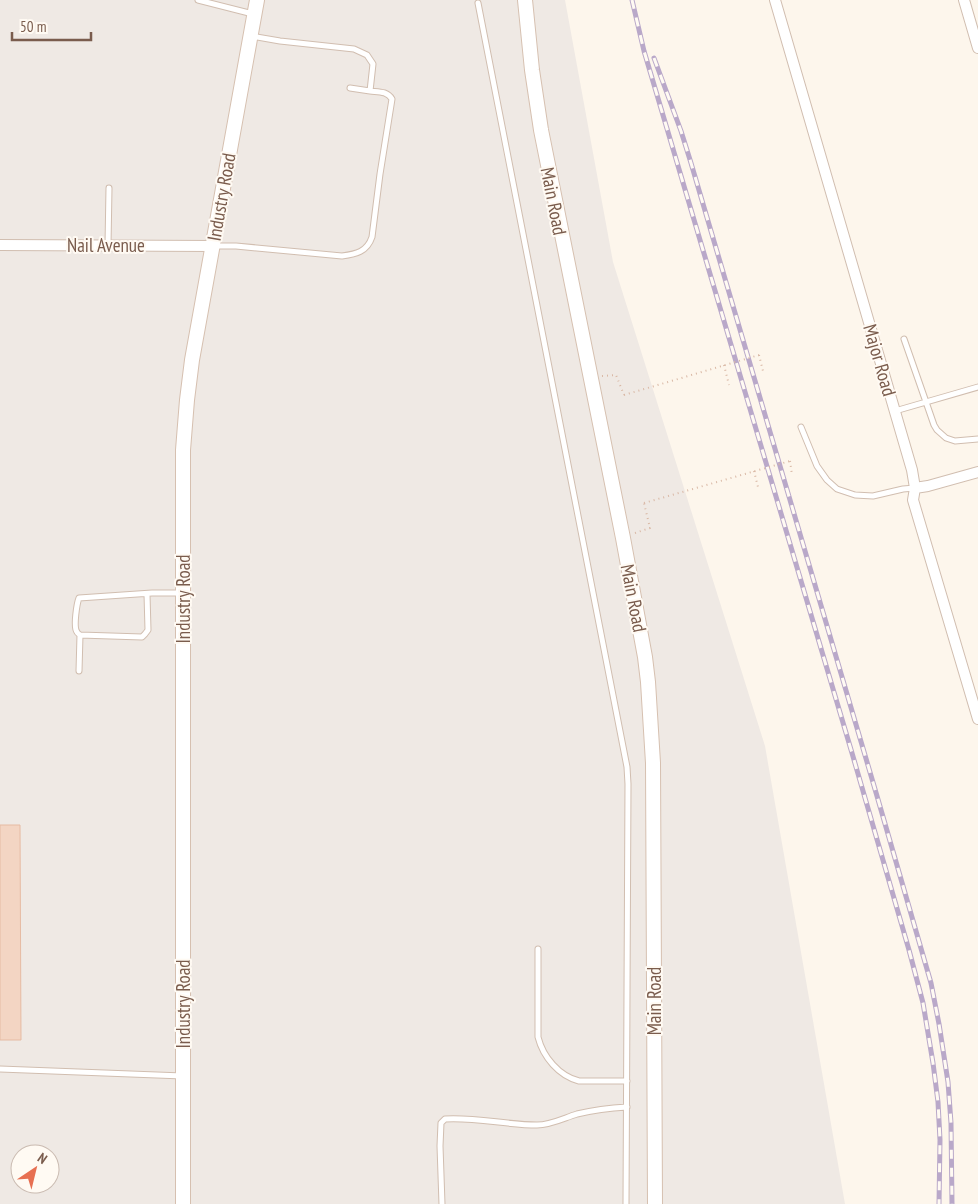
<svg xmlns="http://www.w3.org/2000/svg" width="978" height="1204" font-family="'PT Sans Narrow',sans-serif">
<rect width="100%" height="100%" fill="#fdf6ec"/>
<path fill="#efe9e4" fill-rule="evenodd" d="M0,0H565L613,262L765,746L845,1204H0ZM20,1154H50V1184H20Z"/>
<path fill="#f3d5c3" stroke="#e6bba3" d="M0,825H20L21,1040H0Z"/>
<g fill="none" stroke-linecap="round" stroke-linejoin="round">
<defs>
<path id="lane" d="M198,0L253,14
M478,3L627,767L628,784L626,1204
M251,36L280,41L354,49L367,55L373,64L370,91L350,88
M108,245L109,188
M213,246H236L342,256C356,254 367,252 372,237L380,174L392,99C387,91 379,92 370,91
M904,339L926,402L934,425L937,430L946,438L955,441L978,439
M895,411L978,387
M801,427L817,466L827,480L837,489L855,495L873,496L903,489L915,488
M147,594L148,630L145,634L142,637L80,635C79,634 77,633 77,632C73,627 77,603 79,598L152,593H182
M79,671L80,635
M538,949V1037C543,1057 559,1076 579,1081H627
M0,1069L183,1076
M442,1204L440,1146L441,1123L445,1119C476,1117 506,1125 537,1125C551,1125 564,1118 577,1114C594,1110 610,1108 627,1107"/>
<path id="street" d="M775,0L912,470L915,488L913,500L978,719
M964,0L978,48
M0,245L213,246
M915,488L928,486L978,472"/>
<path id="secondary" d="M525,0L532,70L541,130L623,538L645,657L648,682L653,763L655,1204
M183,1204V450L187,400L192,360L257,0"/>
</defs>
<use href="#lane" stroke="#d1beb0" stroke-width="7"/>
<use href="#street" stroke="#d1beb0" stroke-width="12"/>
<use href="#secondary" stroke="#d6c0b0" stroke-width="16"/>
<path stroke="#d9b8a5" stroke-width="2" stroke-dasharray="1 4" stroke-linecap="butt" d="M759,355L763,371
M724,365L729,385
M602,376L616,375L624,395
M790,461L792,475
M754,471L758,487
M635,533L650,528L644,503"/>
<use href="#lane" stroke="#fff" stroke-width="5"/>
<use href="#street" stroke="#fff" stroke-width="10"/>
<use href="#secondary" stroke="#fff" stroke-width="14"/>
<defs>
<path id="rail" d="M632,0L644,51L852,753L909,950L923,1003L933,1063L938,1102L940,1140L939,1204
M654,58L681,131L691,163L877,796L931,983L939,1024L948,1082L951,1123L952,1204"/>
</defs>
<use href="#rail" stroke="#b9a8c9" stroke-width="5"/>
<use href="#rail" stroke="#fffaf3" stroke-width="3" stroke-dasharray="9" stroke-linecap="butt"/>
<path stroke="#d9b8a5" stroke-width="2" stroke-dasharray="1 4" stroke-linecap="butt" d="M624,395L759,355
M644,503L790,461"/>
</g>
<g text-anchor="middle" stroke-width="4" stroke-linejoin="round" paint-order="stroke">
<g font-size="19" fill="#7a5c4d" stroke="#fffaf3">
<text transform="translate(221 197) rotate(-80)" y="7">Industry Road</text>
<text transform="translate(554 201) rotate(79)" y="7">Main Road</text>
<text x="106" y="252">Nail Avenue</text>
<text transform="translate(880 360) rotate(74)" y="7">Major Road</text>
<text transform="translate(634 598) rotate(79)" y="7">Main Road</text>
<text transform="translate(183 599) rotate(-90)" y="7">Industry Road</text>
<text transform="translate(654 1001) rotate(-90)" y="7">Main Road</text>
<text transform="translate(183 1004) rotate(-90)" y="7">Industry Road</text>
</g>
</g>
<g transform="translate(35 1169) rotate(35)"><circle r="24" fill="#fffaf3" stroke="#cabbb1"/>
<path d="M0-4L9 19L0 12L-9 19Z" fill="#e76f51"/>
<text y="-8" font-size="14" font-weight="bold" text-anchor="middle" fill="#7a5c4d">N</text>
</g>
<path d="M12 32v8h79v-8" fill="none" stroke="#7a5c4d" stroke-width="2.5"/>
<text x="20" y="32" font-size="15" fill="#7a5c4d" stroke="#fffaf3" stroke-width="4" paint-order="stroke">50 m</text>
</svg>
